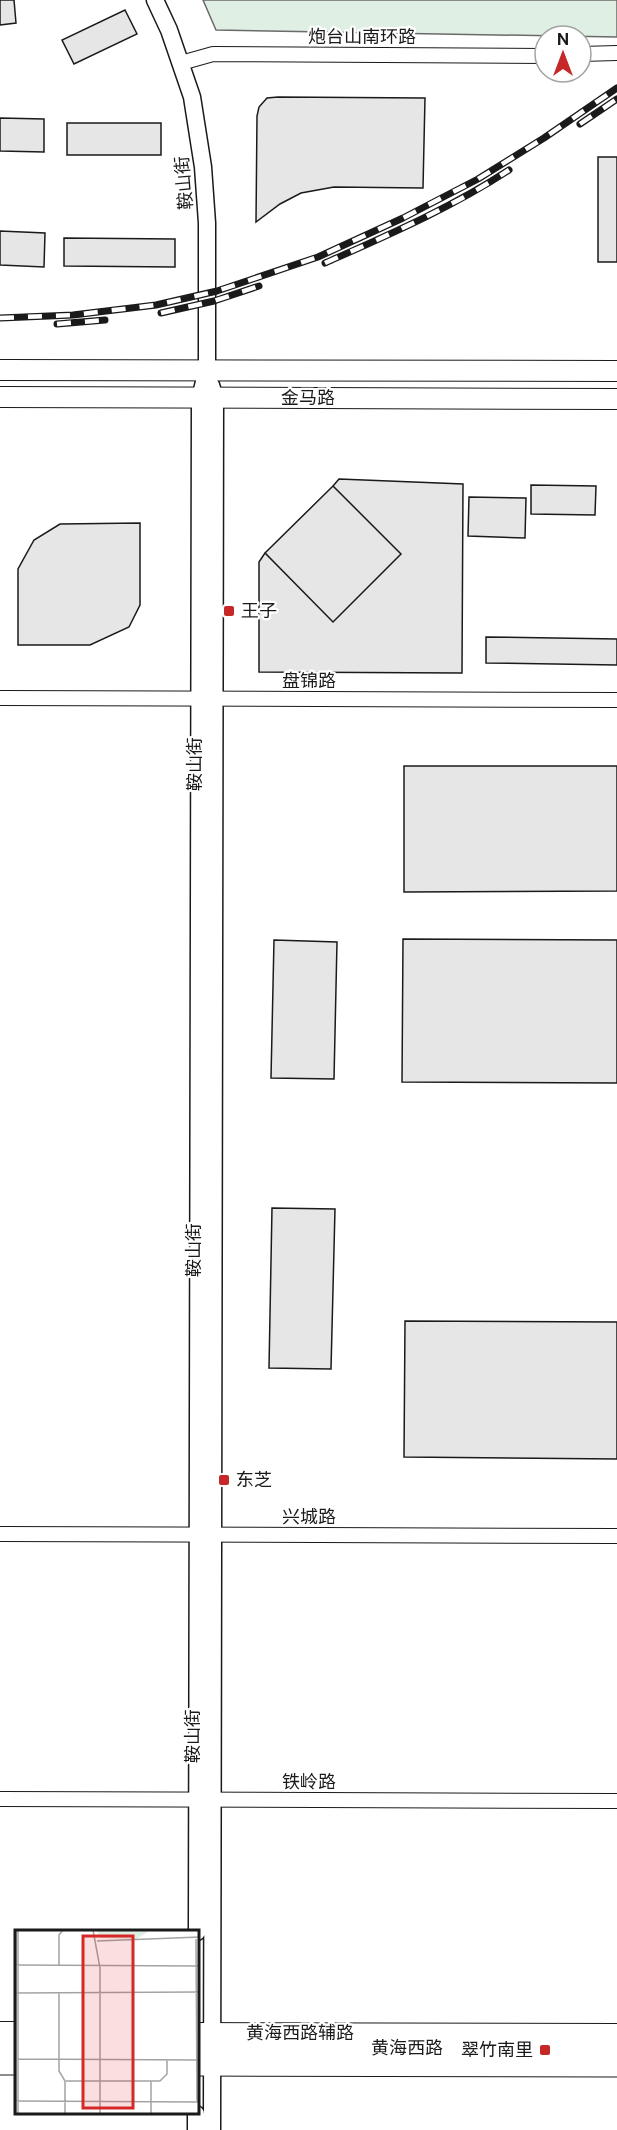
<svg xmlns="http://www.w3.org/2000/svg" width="617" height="2130" font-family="'Public Sans','Noto Sans SC',sans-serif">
<rect width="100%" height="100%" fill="#fff"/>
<path fill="#e0efe3" stroke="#6a6a6a" stroke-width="1.5" d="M203,0H617V37L216,30Z"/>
<path fill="#e6e6e6" stroke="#1a1a1a" stroke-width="1.5" d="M0,0H14L16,23L0,25Z
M125,10L137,34L74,64L62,40Z
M278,97L425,98L423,188L334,187L301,193L280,204L256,222L257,116L259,107L267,98Z
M0,118L44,119V152L0,151Z
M67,123H161V155H67Z
M598,157H617V262H598Z
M0,231L45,233L44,267L0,265Z
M64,238L175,239V267L64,266Z
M339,479L463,484L462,673L259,672V562L265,553L333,622L401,554L333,486Z
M531,485L596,486L595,515L531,514Z
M333,486L401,554L333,622L265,553Z
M469,497L526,498L525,538L468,536Z
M140,523V605L129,627L90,645H18V569L34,540L60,524Z
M486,637L617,639V665L486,663Z
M404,766H617V891L404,892Z
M403,939L617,940V1083L402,1082Z
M274,940L337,942L334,1079L271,1078Z
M272,1208L335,1209L331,1369L269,1368Z
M405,1321L617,1322V1459L404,1457Z"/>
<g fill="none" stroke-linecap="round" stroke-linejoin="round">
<defs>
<path id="minor" d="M581,54L617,53
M181,63L213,54L545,56
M0,698L617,700
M0,1534L617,1536
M0,1799L617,1801"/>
<path id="tertiary" d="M155,0L169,30L192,97L203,167L207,223V370L200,398L197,1932
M211,385L215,398L212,2130
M196,2130V2114"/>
<path id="secondary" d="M0,370L617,371
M0,397L617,399
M0,2032H16
M198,2033L617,2034"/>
<path id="primary" d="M0,2047H16
M198,2048L617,2049
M0,2064H16
M198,2065L617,2066"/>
</defs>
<use href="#minor" stroke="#1a1a1a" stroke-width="16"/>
<use href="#tertiary" stroke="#1a1a1a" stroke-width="19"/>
<use href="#secondary" stroke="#1a1a1a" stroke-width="22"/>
<use href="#primary" stroke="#1a1a1a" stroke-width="23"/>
<use href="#minor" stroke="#fff" stroke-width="14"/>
<use href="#tertiary" stroke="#fff" stroke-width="16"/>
<use href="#secondary" stroke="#fff" stroke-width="20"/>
<use href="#primary" stroke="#fff" stroke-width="21"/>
<defs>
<path id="rail" d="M580,124L617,99
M325,263C388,235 451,208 509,170
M161,313L214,301L259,286
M0,318L73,315L156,305L217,291L318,257L403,218L478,179L544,138L617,88
M57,324L105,320"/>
</defs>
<use href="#rail" stroke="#1a1a1a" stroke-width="7"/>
<use href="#rail" stroke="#fff" stroke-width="4.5" stroke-dasharray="14" stroke-linecap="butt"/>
</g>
<g fill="#c62828" stroke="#fff" stroke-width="2">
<rect x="223" y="605" width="12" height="12" rx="3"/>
<rect x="218" y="1474" width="12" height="12" rx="3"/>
<rect x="539" y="2044" width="12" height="12" rx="3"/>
</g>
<g text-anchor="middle" stroke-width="4.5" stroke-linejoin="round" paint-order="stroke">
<g font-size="18" fill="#1a1a1a" stroke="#fff">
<text x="362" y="43">炮台山南环路</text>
<text transform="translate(184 183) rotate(-95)" y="6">鞍山街</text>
<text x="308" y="404">金马路</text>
<text x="309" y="687">盘锦路</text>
<text transform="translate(195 764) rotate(-90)" y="6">鞍山街</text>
<text transform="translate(194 1250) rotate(-90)" y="6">鞍山街</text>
<text x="309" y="1523">兴城路</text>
<text transform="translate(193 1736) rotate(-90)" y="6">鞍山街</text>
<text x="309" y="1788">铁岭路</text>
<text x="300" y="2039">黄海西路辅路</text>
<text x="407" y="2054">黄海西路</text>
</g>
<g font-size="18" fill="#1a1a1a" stroke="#fff" text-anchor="start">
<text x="241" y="617">王子</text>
<text x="236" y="1486">东芝</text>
<text x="533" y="2056" text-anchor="end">翠竹南里</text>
</g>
</g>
<g transform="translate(15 1930)">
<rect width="184" height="184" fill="#fff"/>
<path d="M82,0H135L122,9L85,8Z" fill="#e0efe3"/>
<path fill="none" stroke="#a3a3a3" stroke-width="1.5" d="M78,0L85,38V184M181,9L182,171M82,11L185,7M0,35L185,36M44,35V5L48,0M44,62V141L50,151V184M0,63L184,62M3,129L184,130M51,151H145L152,144V130M136,151V184M0,171L185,172M1,184V0M3,184V0"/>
<path fill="#d62828" fill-opacity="0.15" stroke="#d62828" stroke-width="3" d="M68,6H118V178H68Z"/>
<rect width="184" height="184" fill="none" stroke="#1a1a1a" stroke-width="3"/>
</g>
<g transform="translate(563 54)"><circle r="28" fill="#ffffff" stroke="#a3a3a3" stroke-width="1.5"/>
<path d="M0-4.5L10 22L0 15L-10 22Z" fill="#c62828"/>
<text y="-9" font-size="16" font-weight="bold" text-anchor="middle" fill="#1a1a1a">N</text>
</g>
</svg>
